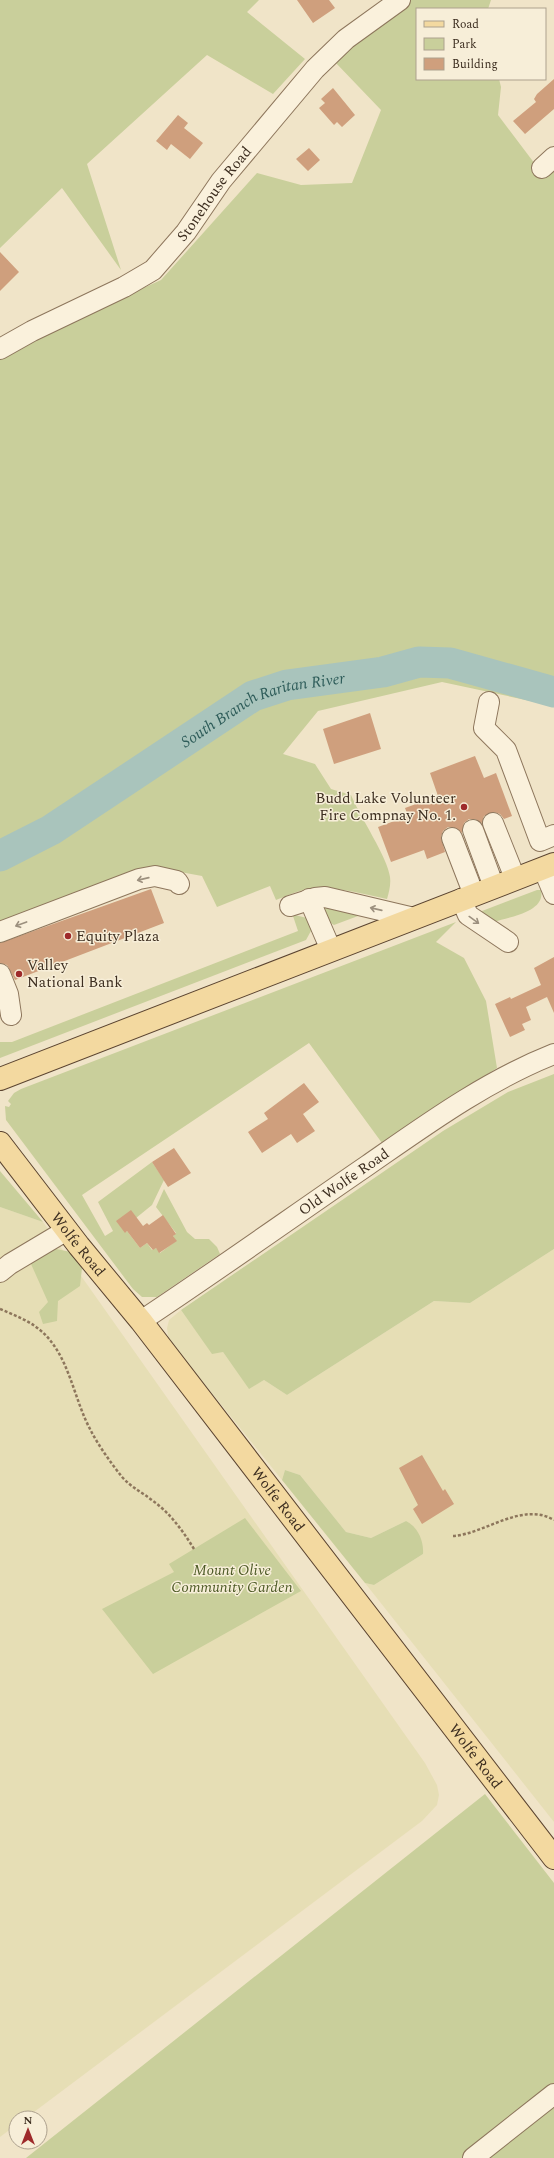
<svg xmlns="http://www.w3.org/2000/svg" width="554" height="2158" font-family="Spectral,serif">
<rect width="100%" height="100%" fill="#f0e4c8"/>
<path fill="#e6deb5" d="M0,1207L43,1222L425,1763L437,1785L439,1795L437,1805L422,1821L26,2118H16V2125L0,2137Z
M554,1249V1822L365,1583L374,1585L423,1554L406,1521L371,1538L346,1532L300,1475L285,1470L282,1480L177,1350L168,1336L167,1328L169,1320L181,1310L212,1353L223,1352L249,1388L264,1380L287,1395L434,1301L470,1303Z"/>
<path fill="#c9cf9b" d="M0,0H259L247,12L305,59L273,94L207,55L87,164L121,270L62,188L0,248Z
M411,0H491L488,9H417V79H499L501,87L498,115L541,172L554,161V706L442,682L318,711L283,754L315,764L331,789L351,795C360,817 388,858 390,877C391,885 389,892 387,899C362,894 334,885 308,889C297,891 286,896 276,900L270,886L217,907L202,876L153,867L0,923V358L42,334L161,280L257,173L301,185L352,183L381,110L335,62L352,45Z
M537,890H541C546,912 509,917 494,922L481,914L482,911Z
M324,906L357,915L358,916L334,925L329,922Z
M295,915L307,918L312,929L306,940L0,1058V1042H12L298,931L293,916Z
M456,922L436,942L464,958L486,1001L497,1068L382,1143L309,1043L82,1195L105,1236L113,1231L98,1202L152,1162L164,1180L152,1205L136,1218L125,1233L127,1231L140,1248L147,1243L152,1250L156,1248L160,1253L176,1241L173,1236L176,1233L156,1207L164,1189L187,1232L195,1239H209L217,1247L220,1254L157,1297H142L133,1289L6,1120L5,1106L9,1107L11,1104L8,1101L14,1093L21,1089Z
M554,1074V1249L470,1303L434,1301L287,1395L264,1380L249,1389L223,1352L212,1354L181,1310L443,1131L508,1092Z
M0,1171L43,1222L0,1207Z
M51,1248L71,1252L82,1268L80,1286L58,1301L57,1321L43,1324L39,1312L48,1302L31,1264L36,1255Z
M285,1470L300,1475L346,1532L371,1538L406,1521C418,1527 424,1541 423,1554L374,1585L365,1583L282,1480Z
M245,1518L301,1591L153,1674L102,1609L174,1572L169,1564Z
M485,1794L554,1883V2158H26Z"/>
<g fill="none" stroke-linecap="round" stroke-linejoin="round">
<path stroke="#a9c4bc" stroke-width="31" id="s1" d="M0,856L51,830L253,696L287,685L383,672L419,662L450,663L554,692"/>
</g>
<path fill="#cf9f7d" d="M297,0H329L335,8L313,23Z
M554,79V109L525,134L513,121L536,102L534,99L537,94Z
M333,88L355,115L342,127L337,122L334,125L319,108L325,103L321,99Z
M178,115L188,123L184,128L203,143L190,159L171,144L167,150L156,141Z
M309,148L320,160L308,171L296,159Z
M0,252L19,272L0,291Z
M370,713L381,749L334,764L323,729Z
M475,756L484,778L496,773L512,816L504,819L500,814L494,812L484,816L482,823L475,819H469L464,823L462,833L453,827H448L443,831L441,837L445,852L427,859L424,850L391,862L378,827L408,816L405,808L438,796L430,773Z
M151,889L164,923L15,980L7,965L0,963V943Z
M554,957V1013L547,997L526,1007L531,1020L522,1024L525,1030L510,1037L495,1004L508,998L510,997L511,999L541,985L534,968Z
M304,1083L319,1102L303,1114L315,1131L297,1143L291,1134L262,1153L248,1132L268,1119L264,1113Z
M174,1148L191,1173L168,1187L152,1162Z
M131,1210L143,1226L147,1223L149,1225L163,1215L176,1234L173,1236L177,1241L159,1253L156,1248L153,1250L147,1243L140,1248L127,1231L125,1233L116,1221Z
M422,1455L443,1491L445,1489L454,1504L422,1524L413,1509L418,1505L399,1468Z"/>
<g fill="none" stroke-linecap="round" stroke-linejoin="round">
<defs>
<g id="minor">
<path d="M542,168L554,157"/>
<path id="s2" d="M0,349L32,331L124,287L153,270L186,232L221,181L315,69L346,39L400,0"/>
<path d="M489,702L484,728L506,750L540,841L554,835"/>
<path d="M493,823L515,878"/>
<path d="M473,830L494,887"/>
<path d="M452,838L474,895"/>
<path d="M543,868L554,894"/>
<path d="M309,899L331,950"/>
<path d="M461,899L468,915L508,942"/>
<path d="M290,906L315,898L325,897L414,918"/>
<path d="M0,932L139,879L155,876L177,881L179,884"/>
<path d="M0,974L8,994L11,1015"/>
<path d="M0,1272L10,1264L67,1230"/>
<path id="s3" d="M141,1321C218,1270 292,1217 368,1165C427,1124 486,1081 554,1054"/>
<path d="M473,2158L554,2094"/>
</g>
<g id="major">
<path d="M0,1079L554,864"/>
<path id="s4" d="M0,1143L79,1246L141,1321L554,1858"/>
</g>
</defs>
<use href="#minor" stroke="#8d765c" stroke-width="22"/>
<use href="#major" stroke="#5b4430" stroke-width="24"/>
<path stroke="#8d765c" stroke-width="2.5" stroke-dasharray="3 2" stroke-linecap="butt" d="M0,1309C14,1315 28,1320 40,1330C69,1354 73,1397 90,1429C98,1445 111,1463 122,1477C132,1488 142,1492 153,1501C170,1513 183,1531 194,1549
M453,1536C485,1534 522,1501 554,1520"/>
<use href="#minor" stroke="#faf1dc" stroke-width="20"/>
<use href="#major" stroke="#f3d9a0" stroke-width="22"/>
</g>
<defs><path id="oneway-shaft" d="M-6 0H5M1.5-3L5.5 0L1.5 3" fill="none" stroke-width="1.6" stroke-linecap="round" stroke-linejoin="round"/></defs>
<g stroke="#9c907e">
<use href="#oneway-shaft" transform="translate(143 879) rotate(167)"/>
<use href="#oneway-shaft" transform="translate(376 909) rotate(-167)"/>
<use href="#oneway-shaft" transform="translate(474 920) rotate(36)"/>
<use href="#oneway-shaft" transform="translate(21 924) rotate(160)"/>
</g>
<g fill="#9e2a2b" stroke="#f7eed8" stroke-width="1.5">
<circle cx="464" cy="807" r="4"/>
<circle cx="68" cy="936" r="4"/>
<circle cx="19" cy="974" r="4"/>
</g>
<g text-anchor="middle" stroke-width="3" stroke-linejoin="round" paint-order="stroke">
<g font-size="15" fill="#3d2e20" stroke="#f7eed8">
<text dy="5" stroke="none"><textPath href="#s2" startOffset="270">Stonehouse Road</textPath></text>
<text dy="5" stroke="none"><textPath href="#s3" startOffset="246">Old Wolfe Road</textPath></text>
<text dy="5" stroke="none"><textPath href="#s4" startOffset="128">Wolfe Road</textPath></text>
<text dy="5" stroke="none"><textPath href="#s4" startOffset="452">Wolfe Road</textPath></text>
<text dy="5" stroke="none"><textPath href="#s4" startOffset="776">Wolfe Road</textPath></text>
</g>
<g font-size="15" fill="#3d2e20" stroke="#f7eed8" text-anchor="start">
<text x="456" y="803" text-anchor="end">Budd Lake Volunteer<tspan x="456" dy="17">Fire Compnay No. 1.</tspan></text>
<text x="76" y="941">Equity Plaza</text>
<text x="27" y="970">Valley<tspan x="27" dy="17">National Bank</tspan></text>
</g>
<g font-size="15" font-style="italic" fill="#4d5a26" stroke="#f7eed8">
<text x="232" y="1575">Mount Olive<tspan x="232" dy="17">Community Garden</tspan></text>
</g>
<g font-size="16" font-style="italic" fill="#2f5d5a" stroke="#f7eed8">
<text dy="6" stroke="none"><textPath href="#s1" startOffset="304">South Branch Raritan River</textPath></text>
</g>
</g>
<rect x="416" y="8" width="130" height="72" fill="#f7eed8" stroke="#ada18e"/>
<rect x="424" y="21" width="20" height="6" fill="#f3d9a0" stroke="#ada18e"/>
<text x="452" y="28" font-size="12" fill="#3d2e20">Road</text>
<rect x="424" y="38" width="20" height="12" fill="#c9cf9b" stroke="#ada18e"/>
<text x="452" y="48" font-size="12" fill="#3d2e20">Park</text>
<rect x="424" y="58" width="20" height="12" fill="#cf9f7d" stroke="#ada18e"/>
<text x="452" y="68" font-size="12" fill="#3d2e20">Building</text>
<g transform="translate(28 2130)"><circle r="19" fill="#f7eed8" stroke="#ada18e"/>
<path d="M0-3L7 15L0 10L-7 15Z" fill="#9e2a2b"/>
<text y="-6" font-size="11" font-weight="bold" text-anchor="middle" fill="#3d2e20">N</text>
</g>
</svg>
